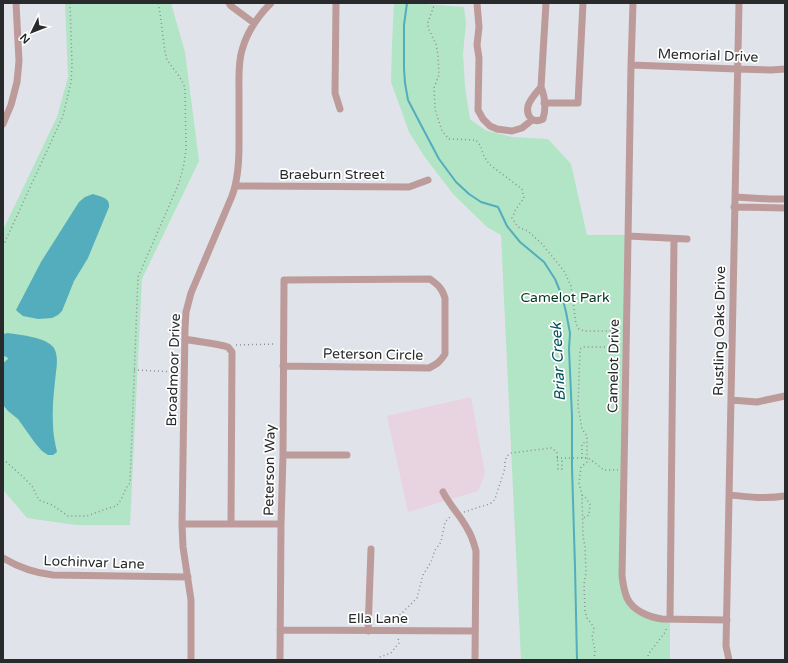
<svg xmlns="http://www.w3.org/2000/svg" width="788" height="663" font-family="'Varela Round',sans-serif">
<rect width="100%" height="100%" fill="#e0e4ea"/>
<path fill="#e8d3e0" d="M471,397L485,473L478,491L408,512L387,416Z"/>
<path fill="#b2e4c6" d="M65,3H171L185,52L199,161L142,279L130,525H76L27,518L3,490V230L57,117L68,77Z
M394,3H412L464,7L466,23L463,54L465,87L470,119L485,130L512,137L548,139L571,164L587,235H627L622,576L635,607L670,619V660H521L501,235L487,227L453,194L424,156L409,132L391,82L392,44Z"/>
<path fill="#53adbc" d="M93,194C101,197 110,197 109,207L88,258L74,281L62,311L58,315L52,318L38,319L23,316L18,312L16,310L41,262L79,202L85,197Z
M8,333C21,335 46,337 54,348C58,355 57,365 56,372C54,390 52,407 53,424C53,434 55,443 57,452L53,455H48L42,451L35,443L18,419L8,411L3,405V363L8,359L7,357L3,356V334Z"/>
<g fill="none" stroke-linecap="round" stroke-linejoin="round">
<path stroke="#53adbc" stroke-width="2" d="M407,3L404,25V69L405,83L408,100L421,125L439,159L456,182L469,194L481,202L498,207L507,226L520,242L544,262L555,279L562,296L566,312L570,333L569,349L572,416V467L575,567L577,660"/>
<path stroke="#8d9094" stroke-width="1.5" stroke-dasharray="1 3" stroke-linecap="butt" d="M435,3L428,22V28L436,44L438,55L439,75L434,88L435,109L442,131L449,139L476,140L480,145L484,156L489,164L522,189L524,198L516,209L512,218L518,227L528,231L542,244L564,271L571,286L576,324L579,329L584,331H615L619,333
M3,246L63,116L71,82L72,66L70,3
M236,345L276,344
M134,370L178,372
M557,458H587L591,460L604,470H618
M582,458V444L583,443L587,442
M3,459L22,476L32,486L39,500L52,505L68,516H87L106,509L116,506L121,500L126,488L130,483L138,277L179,183L184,164L186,149L185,88L183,83L179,76L167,60L165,52L160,13L158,3
M582,495L585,497L590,504L589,515L583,518
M464,512L489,504L493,502L495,499L505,468V462L507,456L511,453L551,448L557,452L558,469H562V458
M398,623L400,615L417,598L423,575L431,562L435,550L441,542L445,522L451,516
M377,660L380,657L391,653L399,643L398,637
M594,660L595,650L592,637L594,629L593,626L587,618L585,611L584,584L586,573L585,547L583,536L582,495L579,483L581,467L587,462V436L582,429L578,406L580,349L584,347H603L617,345L619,344
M649,660L648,655L650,652L666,631V626"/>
<path stroke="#bd9b9a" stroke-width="7" d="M229,3L231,6L254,23
M336,3L335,93L340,109
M477,3L479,27L477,45L479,58L478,110L483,119L490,126L497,129L512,131L522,128L532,120
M633,3L631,65L624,470L622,576C623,584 624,591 627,598C633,611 649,617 662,619L727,620
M631,65L737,69L771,70L785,69
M541,87C537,92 530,99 528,106C526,116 532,124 543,119C546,109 545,97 541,87L546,3
M544,103H578L583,3
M3,124L11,105L17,82L19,61L16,3
M235,186L409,187L428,180
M735,197L770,199H785
M734,207L785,208
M628,236L687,239
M185,339C199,342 214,343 228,347L232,352L231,524
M731,400L757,402L785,396
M283,455H347
M443,492C450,506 461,516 468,530C472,536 474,544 476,551L475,660
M729,495C748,497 766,499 785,496
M182,524H281
M3,558C18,567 35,573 53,575L188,577
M670,619L674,239
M280,630L475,631
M368,631L371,549
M191,660V600L183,547L182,524L185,329L186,312L191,293L232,196C238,180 239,162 239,145C239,127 239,110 239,92C239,78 238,63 242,50C247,32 258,16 271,3
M280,660L281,524L283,455L284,280L430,279C438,285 442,288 445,298V354C440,362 437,364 429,368L283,366
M729,660L726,646L739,3"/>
</g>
<g text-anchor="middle" stroke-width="3.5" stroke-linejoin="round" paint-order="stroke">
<g font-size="14" fill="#292a2c" stroke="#fff">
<text transform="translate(708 55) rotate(2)" y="5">Memorial Drive</text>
<text x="332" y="179">Braeburn Street</text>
<text transform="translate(719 331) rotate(-89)" y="5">Rustling Oaks Drive</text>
<text transform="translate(373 354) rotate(1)" y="5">Peterson Circle</text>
<text transform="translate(613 366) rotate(-89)" y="5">Camelot Drive</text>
<text transform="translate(173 370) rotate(-88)" y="5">Broadmoor Drive</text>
<text transform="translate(269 470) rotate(-89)" y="5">Peterson Way</text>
<text transform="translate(94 562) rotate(2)" y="5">Lochinvar Lane</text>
<text x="378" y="623">Ella Lane</text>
</g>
<g font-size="14" fill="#00371f" stroke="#fff">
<text x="565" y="302">Camelot Park</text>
</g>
<g font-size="15" font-style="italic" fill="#00535e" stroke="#fff">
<text transform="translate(558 362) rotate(-93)" y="5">Briar Creek</text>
</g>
</g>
<rect width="788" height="663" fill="none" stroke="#292a2c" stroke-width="8"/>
<g transform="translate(32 32) rotate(227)" stroke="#ffffff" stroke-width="3" paint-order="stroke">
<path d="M0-3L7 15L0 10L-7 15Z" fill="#292a2c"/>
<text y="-6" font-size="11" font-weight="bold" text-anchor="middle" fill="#292a2c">N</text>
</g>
</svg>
